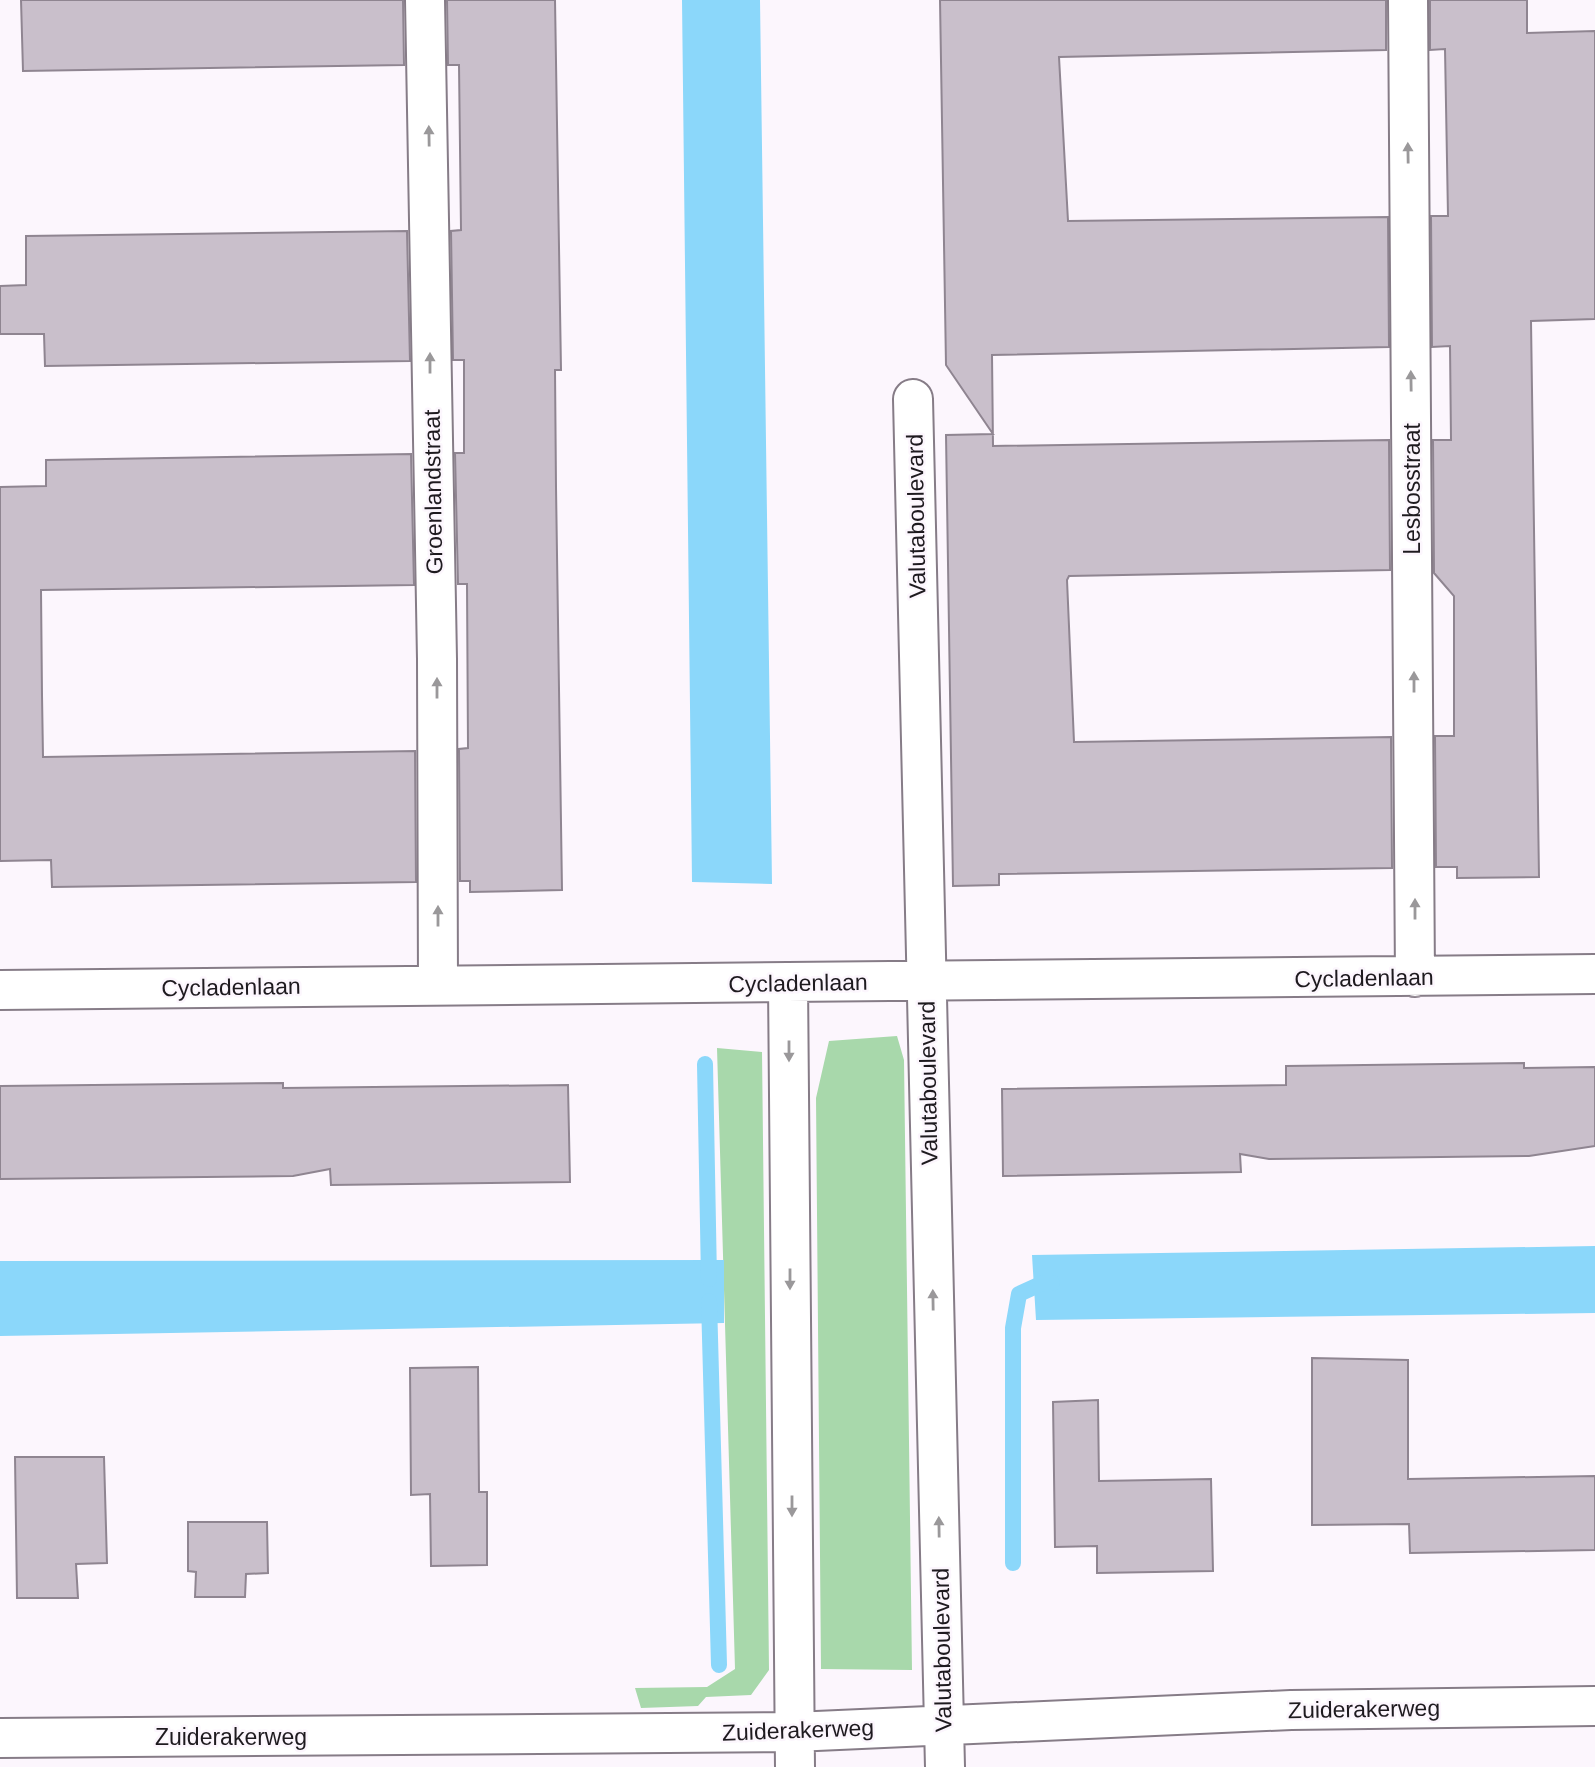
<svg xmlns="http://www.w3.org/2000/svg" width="1595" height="1767" font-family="Arial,sans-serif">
<rect width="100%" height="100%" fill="#fcf6fd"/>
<path fill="#a8d8ab" d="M897,1036L904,1060L912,1670L821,1669L816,1098L829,1041Z
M717,1048L762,1052L769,1670L751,1695L706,1697L698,1706L641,1708L635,1688L707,1687L735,1669Z"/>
<path fill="#8bd7fa" d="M682,0H760L772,884L692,882Z
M1595,1246V1313L1036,1320L1032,1255Z
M724,1260V1323L0,1336V1261Z"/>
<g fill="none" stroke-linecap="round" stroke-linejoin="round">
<path stroke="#8bd7fa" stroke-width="16" d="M705,1064L709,1279
M709,1301L719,1665
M1013,1563V1328L1019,1294L1043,1283H1052"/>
</g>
<path fill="#c9bfcb" stroke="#8f8591" stroke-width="2" d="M21,0H403L404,65L23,71Z
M447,0H555L561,370H555L556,487L562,890L470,892V881H460L459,749L468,748L467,584H458L455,453H464V360H453L451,231L461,230L459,65H448Z
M940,0H1386V50L1059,57L1068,221L1388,217L1389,347L992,355L993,446L1389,440L1390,570L1069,576L1067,580L1074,742L1391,737L1392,868L999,874V885L953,886L946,435L993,434L946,365Z
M1430,0H1527V33L1595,31V319L1531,321L1539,877L1457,878V867H1436L1435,736H1454V596L1434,573L1433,440H1451L1450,346L1432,347L1431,216H1448L1445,49L1430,50Z
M407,231L410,361L45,366L44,334H0V286L26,285V236Z
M411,454L414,585L41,590L42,695L43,757L415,751L416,882L52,887L51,860L0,861V487L46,486V460Z
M1524,1063V1068L1595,1067V1146L1529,1156L1269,1159L1240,1154L1241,1172L1003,1176L1002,1089L1286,1085V1066Z
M283,1083V1088L568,1085L570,1182L331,1185L330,1169L293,1176L0,1179V1086Z
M1312,1358L1408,1360V1479L1595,1476V1550L1410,1553L1409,1524L1312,1525Z
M478,1367L479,1492H487V1565L431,1566L430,1494L411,1495L410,1368Z
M1098,1400L1099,1481L1211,1479L1213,1571L1097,1573V1546L1055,1547L1053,1402Z
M15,1457H104L107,1563L76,1564L78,1598H17Z
M188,1522H267L268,1573L246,1574L245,1597H195L196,1572L188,1571Z"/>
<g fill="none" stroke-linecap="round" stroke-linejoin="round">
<defs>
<path id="minor" d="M425,0L437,659L438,984
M1408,0L1415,977
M913,399L945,1767
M788,983L795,1767
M0,990L1595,974
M0,1738L794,1732L1291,1710L1595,1706"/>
</defs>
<use href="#minor" stroke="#867c87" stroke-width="42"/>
<use href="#minor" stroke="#fff" stroke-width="38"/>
</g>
<defs><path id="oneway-solid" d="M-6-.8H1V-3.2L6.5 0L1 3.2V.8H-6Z" transform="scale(1.75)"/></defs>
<g fill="#9a989a">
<use href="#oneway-solid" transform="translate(429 136) rotate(-91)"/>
<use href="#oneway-solid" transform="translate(1408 153) rotate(-91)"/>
<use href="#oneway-solid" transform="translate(430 363) rotate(-90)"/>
<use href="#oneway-solid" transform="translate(1411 381) rotate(-91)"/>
<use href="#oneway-solid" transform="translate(1414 682) rotate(-90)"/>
<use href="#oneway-solid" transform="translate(437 688) rotate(-90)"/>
<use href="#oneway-solid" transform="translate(1415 909) rotate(-90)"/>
<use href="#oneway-solid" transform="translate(438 916) rotate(-90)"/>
<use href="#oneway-solid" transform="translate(789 1051) rotate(90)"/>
<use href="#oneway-solid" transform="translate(790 1279) rotate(90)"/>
<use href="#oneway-solid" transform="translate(933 1300) rotate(-91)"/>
<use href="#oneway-solid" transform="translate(792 1506) rotate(90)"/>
<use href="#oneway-solid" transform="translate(939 1527) rotate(-91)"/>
</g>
<g text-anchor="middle" stroke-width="5" stroke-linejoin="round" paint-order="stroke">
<g font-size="23" fill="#1e1a1f" stroke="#fcf6fd">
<text transform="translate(1412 489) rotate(-90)" y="8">Lesbosstraat</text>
<text transform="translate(433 492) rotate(-91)" y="8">Groenlandstraat</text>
<text transform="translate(916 516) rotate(-91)" y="8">Valutaboulevard</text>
<text transform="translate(1364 978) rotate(-1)" y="8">Cycladenlaan</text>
<text transform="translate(798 983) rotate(-1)" y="8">Cycladenlaan</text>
<text transform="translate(231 987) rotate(-1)" y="8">Cycladenlaan</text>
<text transform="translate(928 1083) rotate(-91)" y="8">Valutaboulevard</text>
<text transform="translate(942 1650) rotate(-91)" y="8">Valutaboulevard</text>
<text transform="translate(1364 1709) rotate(-1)" y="8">Zuiderakerweg</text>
<text transform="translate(798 1730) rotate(-2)" y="8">Zuiderakerweg</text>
<text x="231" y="1745">Zuiderakerweg</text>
</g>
</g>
</svg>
